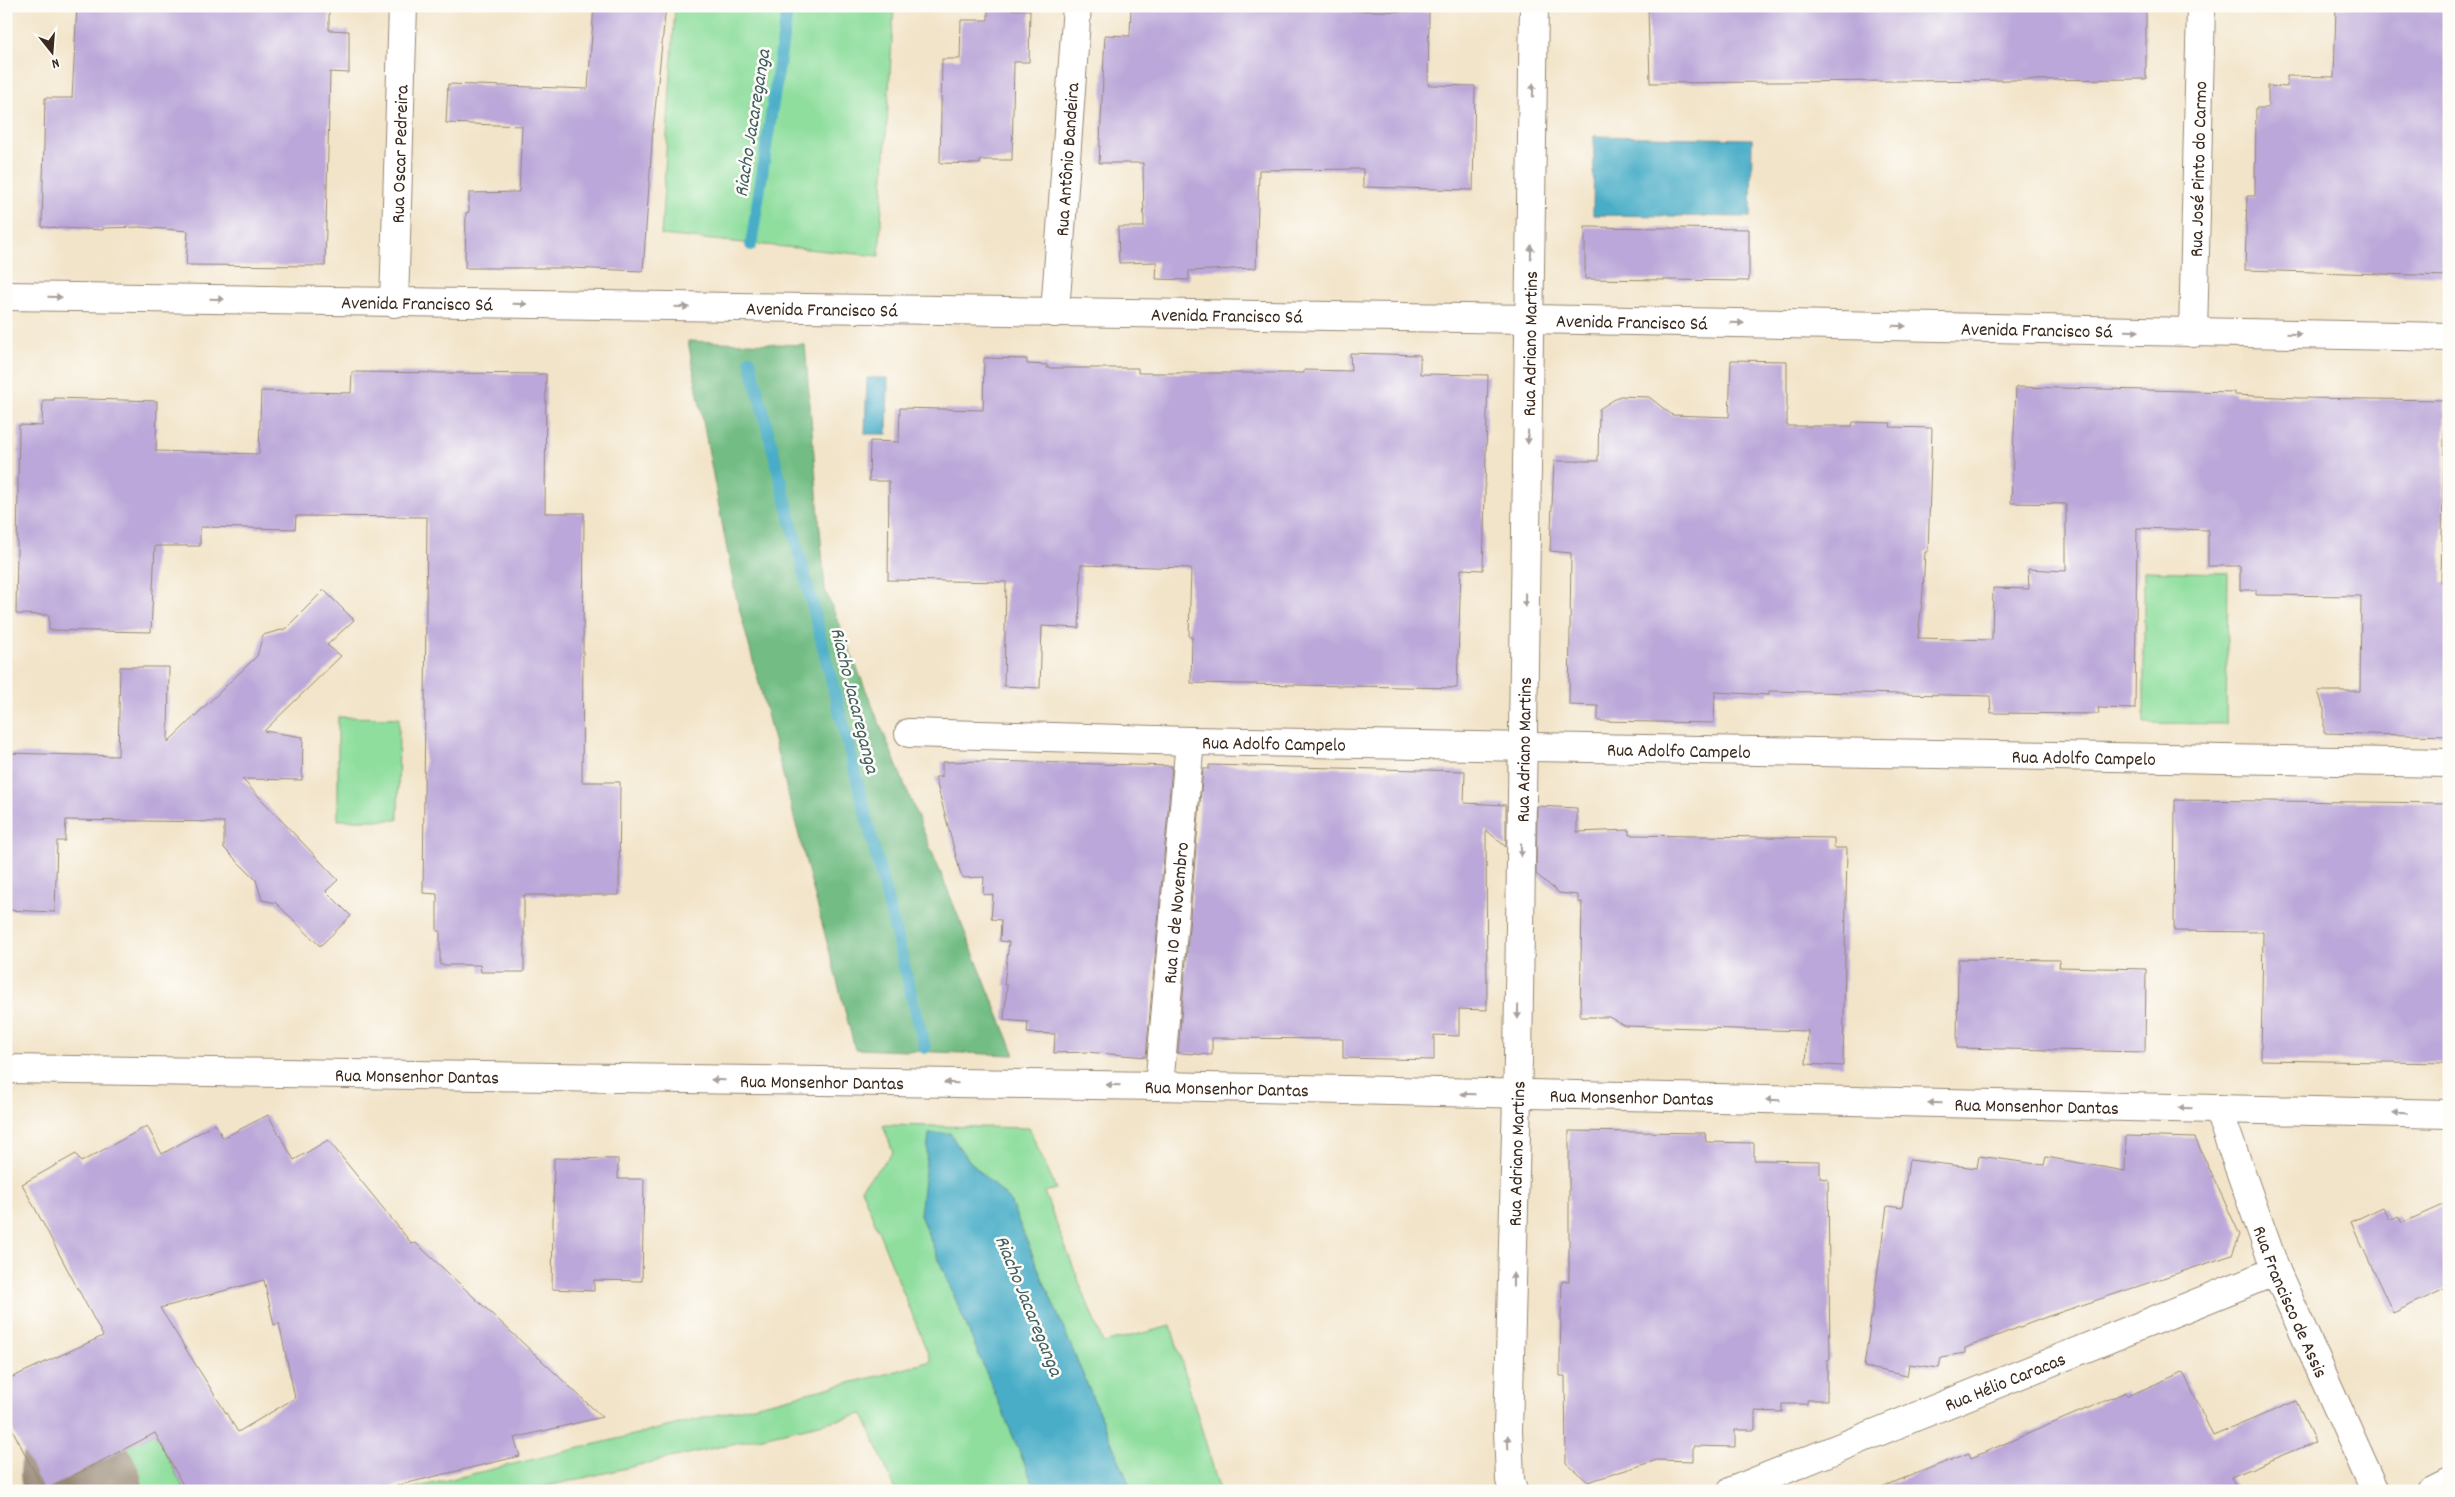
<svg xmlns="http://www.w3.org/2000/svg" width="2455" height="1497" font-family="Dekko,sans-serif">
<rect width="100%" height="100%" fill="#fdfcf7"/>
<filter id="ink" filterUnits="userSpaceOnUse"><feTurbulence type="fractalNoise" baseFrequency=".02" numOctaves="2"/><feDisplacementMap in="SourceGraphic" scale="10" xChannelSelector="R" yChannelSelector="G"/><feConvolveMatrix kernelMatrix="1 2 1 2 8 2 1 2 1" color-interpolation-filters="sRGB"/></filter>
<filter id="wash" filterUnits="userSpaceOnUse"><feTurbulence type="fractalNoise" baseFrequency=".0096" numOctaves="4" result="noise"/><feDisplacementMap in="SourceGraphic" scale="20" xChannelSelector="R" yChannelSelector="G"/><feGaussianBlur stdDeviation="1.12" result="paint"/><feColorMatrix in="noise" values="0 0 0 0 0 0 0 0 0 0 0 0 0 0 0 0 0 1.4 0 .05"/><feComposite in="paint" operator="in"/></filter>
<g filter="url(#wash)">
<rect width="100%" height="100%" fill="#f2e4c9"/>
<path fill="#8fde9e" stroke="#65845e" d="M675,6H894L879,256L661,235Z
M2144,571L2228,573L2226,724L2144,723Z
M338,717L399,718L398,820H338Z
M883,1125L1029,1128L1056,1189L1044,1192L1103,1343L1171,1326L1220,1491H1132L1009,1199C986,1178 965,1160 950,1133L920,1215L1036,1491H896L863,1414L526,1491H402L890,1373L931,1361L861,1188L893,1152Z
M155,1433L185,1491H104L92,1465Z"/>
<path fill="#73bd85" stroke="#577452" d="M688,341L805,345L825,590L1015,1055L855,1049L735,592Z"/>
<path fill="#49adc8" stroke="#426c73" d="M1594,136L1752,139L1751,217L1593,215Z
M867,378H888L887,434H865Z
M950,1133C966,1162 985,1177 1009,1199L1132,1491H1036L920,1215L929,1134Z"/>
<g fill="none" stroke-linecap="round" stroke-linejoin="round">
<path stroke="#49adc8" stroke-width="12" d="M751,245L788,6
M750,360L925,1048"/>
<path stroke="#968774" stroke-width="114" d="M77,1473L86,1491"/>
</g>
<g id="blocks">
<path fill="#bba7d9" fill-rule="evenodd" d="M77,6H329V30L349,31V73L330,72L325,266L186,265L188,231L139,227L103,228V230L42,227L45,98H72Z
M594,6H666L653,129L643,271L569,268H465L466,213L469,212V193L519,192L522,126L446,123L448,84L588,89Z
M1131,6H1323V10L1429,12L1428,85L1475,86L1473,190L1363,187V169L1259,170L1256,268L1189,271V280L1156,279L1157,262L1119,263L1118,227H1144L1143,163H1099L1105,35L1130,36Z
M1648,6H2146V79L1650,83Z
M2379,6L2449,9V276L2245,270L2247,196H2255L2256,108H2268V86L2287,87V76L2334,77L2336,7Z
M988,9L1030,10L1029,62H1014L1012,160H980V164L940,163L942,59H960L961,20H988Z
M1585,227L1749,229V281L1585,279Z
M1350,353L1420,355V374L1488,375L1483,570L1461,569L1457,688L1191,683L1192,637H1189L1191,568L1081,565L1079,628L1042,626L1040,688L1004,686L1006,582L888,580L889,481H869L870,441L899,442L900,408L983,410L984,358L1027,359V364L1047,365V368H1138V373H1304V370L1351,371Z
M1731,360L1787,361V426H1852L1853,422L1891,423L1890,427L1932,428L1928,552H1925L1923,592L1918,638L1992,640L1993,588L2029,589L2028,569L2066,571V504L2011,503L2016,387L2234,392V395L2300,398L2445,400L2441,582H2449V736L2324,733V710L2318,691H2360L2361,596L2256,595V590H2240V566H2208V530L2137,528L2135,709L2098,708L2099,714L1991,713L1990,696L1769,691V695L1715,692L1714,723L1598,721V706L1569,705L1571,553L1550,551L1554,461H1598L1599,409L1620,396L1649,397L1672,415L1729,417Z
M352,372L546,374L545,513H584L582,782H620L619,895H524V972H481L480,965H440V931H437V894L423,893L427,517L296,516L295,529L200,527V546H155L151,632L49,630V615L16,614L19,425L42,426L43,400H54V398L157,401L156,451L259,454L261,391L351,393Z
M324,590L354,620L327,645L341,656L264,731L303,737L302,780L242,779L338,880L326,891L351,916L320,946L276,903L262,900L256,880L224,848V822L66,820L65,841H57L55,912L6,910V753L118,756L120,667H169L168,742L257,656L263,635L285,629Z
M989,761L1172,766L1146,1057L1086,1052L1054,1053L1055,1034L1027,1033L1028,1022L1004,1020L1007,985H1004L1009,942L1000,941L1001,920L991,919L993,895L983,894L984,877L964,878L961,875L935,777H942V762Z
M1209,765L1465,771L1464,803L1506,805V847L1486,830L1487,1010L1459,1009V1036L1434,1035V1060L1343,1058V1039L1212,1038V1055L1178,1053L1203,769H1209Z
M2175,800L2449,803V1063L2261,1060L2263,932L2174,931Z
M1537,806L1577,808V832L1629,830V835L1834,838V848H1847L1843,1066L1806,1064L1808,1031L1625,1026L1609,1017H1580L1582,902H1578V895L1559,893L1536,874Z
M1958,959L2060,960L2059,967L2146,969L2145,1052L1957,1048Z
M268,1115L294,1160L328,1140L412,1244L416,1243L602,1417L514,1438L520,1456L374,1491H186L155,1433L44,1491L6,1417V1380L103,1336L22,1184L76,1154L81,1162L147,1126L162,1154L215,1124L223,1138ZM264,1280L274,1325L279,1323L295,1398L238,1432L160,1308Z
M1569,1131L1705,1133L1706,1142L1754,1143V1160L1820,1161V1178L1828,1179L1830,1360H1827V1400H1807V1404H1782V1412L1755,1411V1430H1735V1447L1693,1446V1461L1657,1460L1588,1482L1566,1463L1565,1376H1560V1356L1562,1281H1569Z
M2126,1136L2195,1138L2240,1235L2232,1255L2049,1316L1965,1348V1353L1941,1357L1939,1368L1909,1364L1907,1376L1864,1367L1887,1206L1902,1208L1909,1160L1977,1168L1979,1156L2044,1165L2046,1157L2125,1171Z
M554,1158L618,1159V1179H644L642,1281L594,1280V1291L552,1289Z
M2449,1202V1287L2393,1313L2351,1222L2383,1207L2390,1220L2398,1216L2402,1223Z
M2183,1372L2213,1436L2296,1401L2315,1442L2231,1477L2237,1491H1879V1488L1969,1453L1971,1458L2126,1392L2128,1396Z"/>
</g>
</g>
<g filter="url(#ink)">
<use href="#blocks" fill-opacity="0" stroke="#968774" stroke-width="1"/>
<g fill="none" stroke-linecap="round" stroke-linejoin="round">
<defs>
<g id="minor">
<path id="s1" d="M6,296L1530,319L2449,337"/>
<path id="s2" d="M394,303L403,6"/>
<path id="s3" d="M1055,313L1077,6"/>
<path id="s4" d="M2193,333L2201,6"/>
<path id="s5" d="M909,733L1190,741L2449,763"/>
<path id="s6" d="M1159,1086L1190,741"/>
<path id="s7" d="M2218,1109L2276,1271L2375,1491"/>
<path id="s8" d="M1513,1491L1510,1480L1508,1430L1518,1059L1534,6"/>
<path id="s9" d="M1732,1491L2276,1271"/>
<path d="M2431,1491L2449,1482"/>
</g>
<g id="major">
<path id="s10" d="M6,1069L1159,1086L2449,1114"/>
</g>
</defs>
<use href="#minor" stroke="#968774" stroke-width="30"/>
<use href="#major" stroke="#968774" stroke-width="30"/>
<use href="#minor" stroke="#fff" stroke-width="28"/>
<use href="#major" stroke="#fff" stroke-width="28"/>
</g>
<defs><path id="oneway-solid" d="M-6-.8H1V-3.2L6.5 0L1 3.2V.8H-6Z" transform="scale(1.25)"/></defs>
<g fill="#a79f9a">
<use href="#oneway-solid" transform="translate(1533 90) rotate(-89)"/>
<use href="#oneway-solid" transform="translate(1531 252) rotate(-89)"/>
<use href="#oneway-solid" transform="translate(55 297) rotate(1)"/>
<use href="#oneway-solid" transform="translate(217 299) rotate(1)"/>
<use href="#oneway-solid" transform="translate(520 304) rotate(1)"/>
<use href="#oneway-solid" transform="translate(682 307) rotate(1)"/>
<use href="#oneway-solid" transform="translate(1737 323) rotate(1)"/>
<use href="#oneway-solid" transform="translate(1899 326) rotate(1)"/>
<use href="#oneway-solid" transform="translate(2132 331) rotate(1)"/>
<use href="#oneway-solid" transform="translate(2294 334) rotate(1)"/>
<use href="#oneway-solid" transform="translate(1528 437) rotate(91)"/>
<use href="#oneway-solid" transform="translate(1525 600) rotate(91)"/>
<use href="#oneway-solid" transform="translate(1521 850) rotate(91)"/>
<use href="#oneway-solid" transform="translate(1518 1012) rotate(91)"/>
<use href="#oneway-solid" transform="translate(718 1080) rotate(-179)"/>
<use href="#oneway-solid" transform="translate(951 1083) rotate(-179)"/>
<use href="#oneway-solid" transform="translate(1113 1085) rotate(-179)"/>
<use href="#oneway-solid" transform="translate(1468 1094) rotate(-179)"/>
<use href="#oneway-solid" transform="translate(1773 1100) rotate(-179)"/>
<use href="#oneway-solid" transform="translate(1935 1103) rotate(-179)"/>
<use href="#oneway-solid" transform="translate(2185 1108) rotate(-179)"/>
<use href="#oneway-solid" transform="translate(2400 1113) rotate(-179)"/>
<use href="#oneway-solid" transform="translate(1513 1280) rotate(-89)"/>
<use href="#oneway-solid" transform="translate(1508 1442) rotate(-92)"/>
</g>
</g>
<g text-anchor="middle" stroke-width="5" stroke-linejoin="round" paint-order="stroke">
<g font-size="19" fill="#3b2a1e" stroke="#fdfcf7">
<text dy="7" stroke="none"><textPath href="#s2" startOffset="149">Rua Oscar Pedreira</textPath></text>
<text dy="7" stroke="none"><textPath href="#s3" startOffset="154">Rua Antônio Bandeira</textPath></text>
<text dy="7" stroke="none"><textPath href="#s4" startOffset="164">Rua José Pinto do Carmo</textPath></text>
<text dy="7" stroke="none"><textPath href="#s1" startOffset="411">Avenida Francisco Sá</textPath></text>
<text dy="7" stroke="none"><textPath href="#s1" startOffset="816">Avenida Francisco Sá</textPath></text>
<text dy="7" stroke="none"><textPath href="#s1" startOffset="1221">Avenida Francisco Sá</textPath></text>
<text dy="7" stroke="none"><textPath href="#s1" startOffset="1626">Avenida Francisco Sá</textPath></text>
<text dy="7" stroke="none"><textPath href="#s1" startOffset="2031">Avenida Francisco Sá</textPath></text>
<text dy="7" stroke="none"><textPath href="#s8" startOffset="1148">Rua Adriano Martins</textPath></text>
<text dy="7" stroke="none"><textPath href="#s5" startOffset="365">Rua Adolfo Campelo</textPath></text>
<text dy="7" stroke="none"><textPath href="#s5" startOffset="770">Rua Adolfo Campelo</textPath></text>
<text dy="7" stroke="none"><textPath href="#s8" startOffset="742">Rua Adriano Martins</textPath></text>
<text dy="7" stroke="none"><textPath href="#s5" startOffset="1175">Rua Adolfo Campelo</textPath></text>
<text dy="7" stroke="none"><textPath href="#s6" startOffset="174">Rua 10 de Novembro</textPath></text>
<text dy="7" stroke="none"><textPath href="#s10" startOffset="411">Rua Monsenhor Dantas</textPath></text>
<text dy="7" stroke="none"><textPath href="#s10" startOffset="816">Rua Monsenhor Dantas</textPath></text>
<text dy="7" stroke="none"><textPath href="#s10" startOffset="1221">Rua Monsenhor Dantas</textPath></text>
<text dy="7" stroke="none"><textPath href="#s10" startOffset="1626">Rua Monsenhor Dantas</textPath></text>
<text dy="7" stroke="none"><textPath href="#s10" startOffset="2031">Rua Monsenhor Dantas</textPath></text>
<text dy="7" stroke="none"><textPath href="#s8" startOffset="338">Rua Adriano Martins</textPath></text>
<text dy="7" stroke="none"><textPath href="#s7" startOffset="206">Rua Francisco de Assis</textPath></text>
<text dy="7" stroke="none"><textPath href="#s9" startOffset="294">Rua Hélio Caracas</textPath></text>
</g>
<g font-size="20" font-style="italic" fill="#415e62" stroke="#fdfcf7">
<text transform="translate(751 123) rotate(-81)" y="7">Riacho Jacareganga</text>
<text transform="translate(856 700) rotate(76)" y="7">Riacho Jacareganga</text>
<text transform="translate(1030 1305) rotate(68)" y="7">Riacho Jacareganga</text>
</g>
</g>
<rect width="2455" height="1497" fill="none" stroke="#fdfcf7" stroke-width="25"/>
<g transform="translate(52 52) rotate(163)" stroke="#fdfcf7" stroke-width="4" paint-order="stroke">
<path d="M0-4L9 19L0 12L-9 19Z" fill="#3b2a1e"/>
<text y="-8" font-size="14" font-weight="bold" text-anchor="middle" fill="#3b2a1e">N</text>
</g>
</svg>
